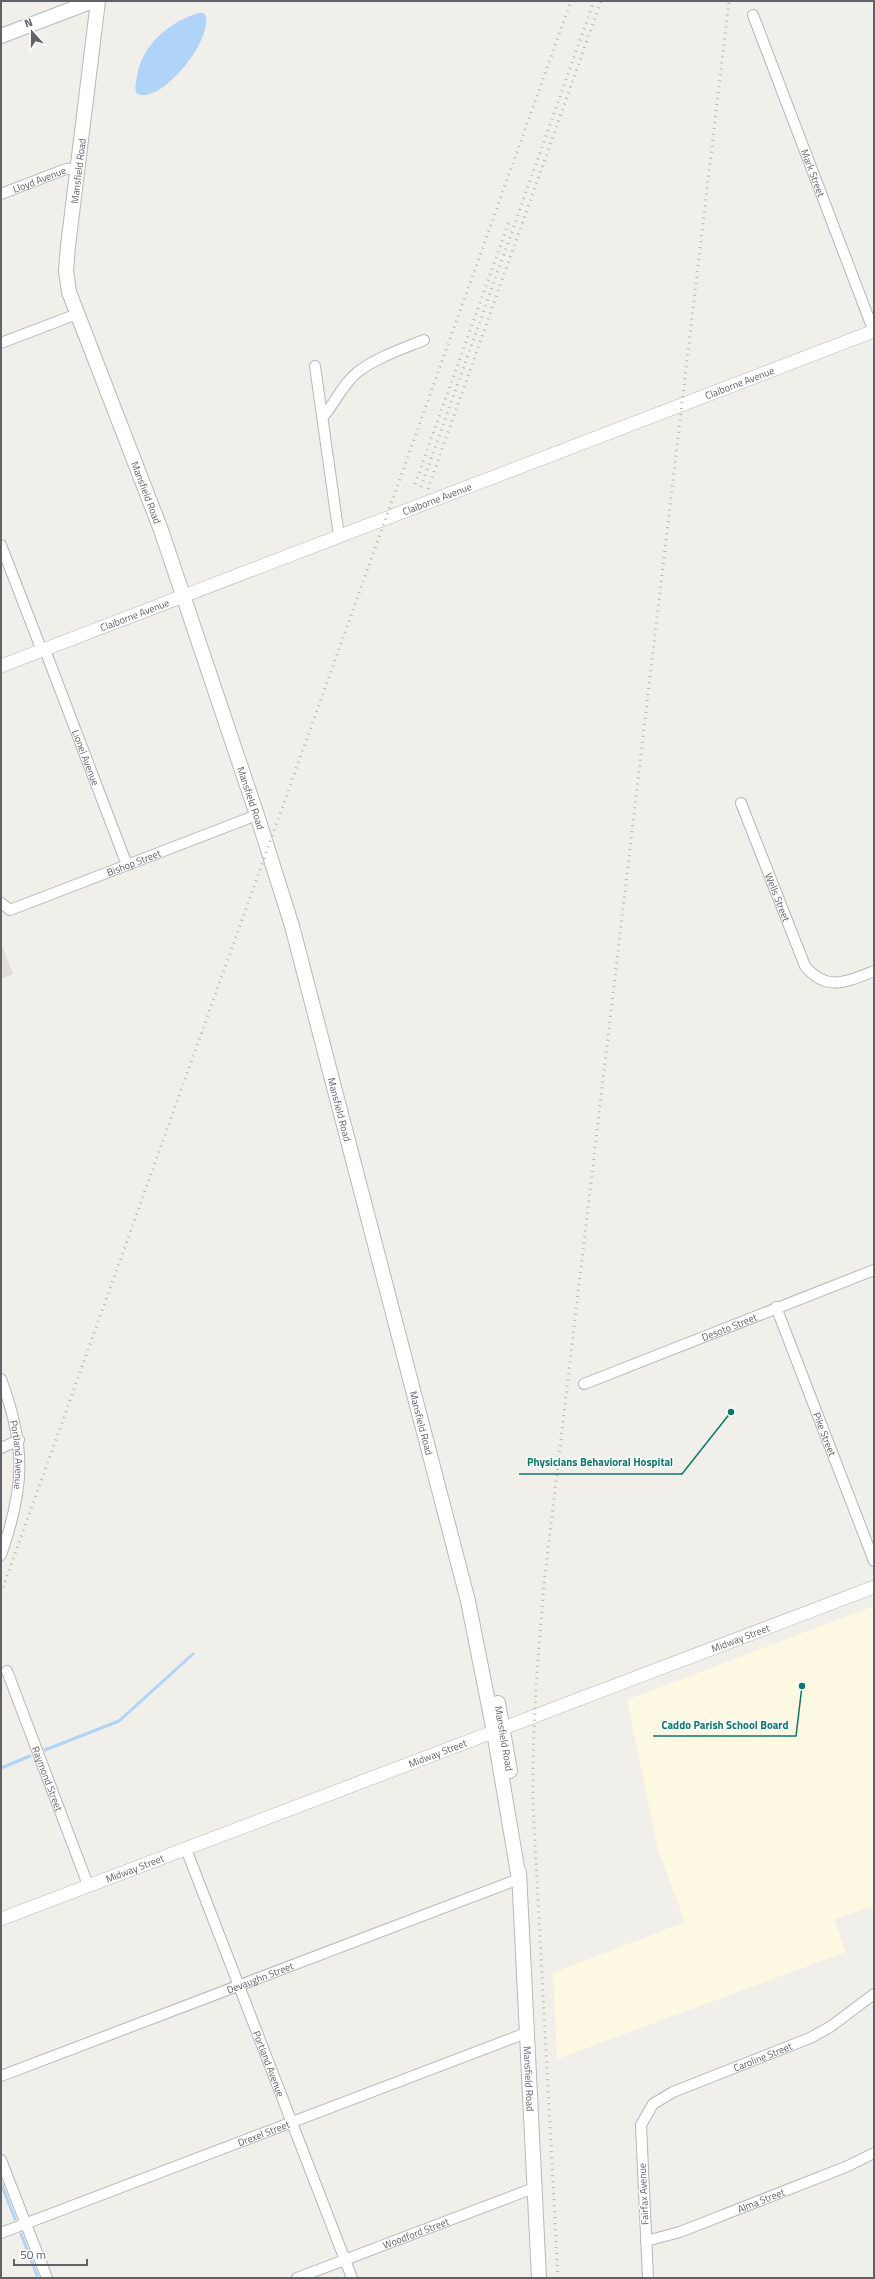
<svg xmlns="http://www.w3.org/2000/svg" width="875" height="2279" font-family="'Titillium Web',sans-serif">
<rect width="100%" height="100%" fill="#f0efe9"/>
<path fill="#fcf8e2" d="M874,1606V1905L834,1920L846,1952L557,2059L553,1973L685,1922L658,1850L627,1700Z"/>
<path fill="#e0ded7" d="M1,943L13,974L1,979Z"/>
<path fill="#b0d4f8" d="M199,13H204C218,33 163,105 137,94C134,88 136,82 137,76C142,45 170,21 199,13Z"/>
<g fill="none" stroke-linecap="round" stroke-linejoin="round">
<path stroke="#b0d4f8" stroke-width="3" d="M45,1750L119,1721L193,1654
M1,1768L30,1756
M1,2183L15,2219
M21,2234L38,2278"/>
<defs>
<g id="minor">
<path id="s1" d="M753,15L874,332"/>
<path id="s2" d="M1,194L66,169L78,168"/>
<path d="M1,343L77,314"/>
<path d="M315,366L339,536"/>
<path d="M323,417C335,403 344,382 359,371C378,357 402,349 424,340"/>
<path d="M1,545L42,651"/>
<path id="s3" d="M45,650L127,865"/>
<path id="s4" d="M741,803L805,966C826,992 847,982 874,971"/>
<path id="s5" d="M1,903L10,910L257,815"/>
<path id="s6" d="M776,1307L874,1561"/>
<path id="s7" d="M1,1379C26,1446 25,1487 1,1555"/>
<path id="s8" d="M584,1384L874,1270"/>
<path d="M1,1448L19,1440"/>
<path id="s9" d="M7,1671L88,1885"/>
<path id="s10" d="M186,1849L352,2278"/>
<path id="s11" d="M1,2076L519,1879"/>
<path d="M1,2160L47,2278"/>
<path id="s12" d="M1,2233L526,2033"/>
<path id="s13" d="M646,2241L680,2232L848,2166L874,2153"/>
<path id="s14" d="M297,2278L534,2188"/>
<path id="s15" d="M648,2278L641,2125L653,2104L673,2092L810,2038L830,2027L874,1994"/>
</g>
<g id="tertiary">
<path id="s16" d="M1,666L874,331"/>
<path id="s17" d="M1,1919L874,1587"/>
</g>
<g id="secondary">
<path id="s18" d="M98,1L68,246L66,271L69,292L161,530L257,815L292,926L468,1601L494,1732L519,1879"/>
<path d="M1,36L93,1"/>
<path id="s19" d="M498,1703L510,1771"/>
<path id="s20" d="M519,1872L539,2278"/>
</g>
</defs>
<use href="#minor" stroke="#b5b7bb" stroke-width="12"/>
<use href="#tertiary" stroke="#b5b7bb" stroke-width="14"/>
<use href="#secondary" stroke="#b7b9be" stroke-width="16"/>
<use href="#minor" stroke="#fff" stroke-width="10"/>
<use href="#tertiary" stroke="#fff" stroke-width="13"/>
<use href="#secondary" stroke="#fff" stroke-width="14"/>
<path stroke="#b6b6b7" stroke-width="3" stroke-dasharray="1 5" stroke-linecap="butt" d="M415,484L510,219
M421,487L594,1
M428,489L601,1
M1,1593L571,1
M558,2278L533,1804C532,1728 538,1652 545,1576L729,1"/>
</g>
<g text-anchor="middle" stroke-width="3" stroke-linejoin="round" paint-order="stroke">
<g font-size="10" fill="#606267" stroke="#fff">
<text transform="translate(78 171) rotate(-83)" y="4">Mansfield Road</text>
<text dy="4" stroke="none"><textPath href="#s1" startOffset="169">Mark Street</textPath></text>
<text dy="4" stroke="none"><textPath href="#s2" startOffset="41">Lloyd Avenue</textPath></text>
<text dy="4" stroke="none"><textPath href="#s16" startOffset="791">Claiborne Avenue</textPath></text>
<text dy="4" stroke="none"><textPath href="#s18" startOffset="508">Mansfield Road</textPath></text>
<text dy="4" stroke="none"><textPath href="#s16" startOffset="467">Claiborne Avenue</textPath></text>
<text dy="4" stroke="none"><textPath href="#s16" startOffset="143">Claiborne Avenue</textPath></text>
<text dy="4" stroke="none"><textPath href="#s3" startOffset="115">Lionel Avenue</textPath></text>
<text dy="4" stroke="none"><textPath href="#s18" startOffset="831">Mansfield Road</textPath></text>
<text dy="4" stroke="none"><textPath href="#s5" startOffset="144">Bishop Street</textPath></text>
<text dy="4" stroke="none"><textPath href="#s4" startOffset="101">Wells Street</textPath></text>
<text dy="4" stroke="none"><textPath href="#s18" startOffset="1155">Mansfield Road</textPath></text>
<text dy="4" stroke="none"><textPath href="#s8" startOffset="156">Desoto Street</textPath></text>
<text dy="4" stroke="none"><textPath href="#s18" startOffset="1479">Mansfield Road</textPath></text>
<text dy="4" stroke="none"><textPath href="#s6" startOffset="136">Pike Street</textPath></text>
<text dy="4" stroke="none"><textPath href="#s7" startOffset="78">Portland Avenue</textPath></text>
<text dy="4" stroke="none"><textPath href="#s17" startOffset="791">Midway Street</textPath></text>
<text dy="4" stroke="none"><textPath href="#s19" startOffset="36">Mansfield Road</textPath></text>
<text dy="4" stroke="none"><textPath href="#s17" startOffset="467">Midway Street</textPath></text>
<text dy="4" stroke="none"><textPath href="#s9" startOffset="115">Raymond Street</textPath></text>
<text dy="4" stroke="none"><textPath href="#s17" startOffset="143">Midway Street</textPath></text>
<text dy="4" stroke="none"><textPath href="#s11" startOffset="277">Devaughn Street</textPath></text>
<text dy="4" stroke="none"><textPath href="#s15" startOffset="297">Caroline Street</textPath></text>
<text dy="4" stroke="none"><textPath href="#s10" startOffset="230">Portland Avenue</textPath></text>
<text dy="4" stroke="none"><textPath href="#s20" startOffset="207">Mansfield Road</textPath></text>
<text dy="4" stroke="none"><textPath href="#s12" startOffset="281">Drexel Street</textPath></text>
<text transform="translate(643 2194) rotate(-93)" y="4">Fairfax Avenue</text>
<text dy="4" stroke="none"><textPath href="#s13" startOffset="122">Alma Street</textPath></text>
<text dy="4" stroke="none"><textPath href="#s14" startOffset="127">Woodford Street</textPath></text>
</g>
</g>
<path fill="none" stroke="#0f766e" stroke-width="1.5" d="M731 1412L682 1474H519M802 1686L796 1736H653"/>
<g fill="#0f766e" stroke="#fff" stroke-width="1.5">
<circle cx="731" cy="1412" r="4"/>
<circle cx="802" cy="1686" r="4"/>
</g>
<g font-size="11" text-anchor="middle" font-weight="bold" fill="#0f766e" stroke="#fff" stroke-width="3" stroke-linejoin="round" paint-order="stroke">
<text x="600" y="1466">Physicians Behavioral Hospital</text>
<text x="725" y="1729">Caddo Parish School Board</text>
</g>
<rect width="875" height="2279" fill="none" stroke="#606267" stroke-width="4"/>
<g transform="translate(32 32) rotate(339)" stroke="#ffffff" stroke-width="3" paint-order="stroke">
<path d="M0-3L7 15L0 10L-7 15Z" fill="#606267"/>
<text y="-6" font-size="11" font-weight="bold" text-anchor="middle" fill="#606267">N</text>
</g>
<path d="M14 2259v6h73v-6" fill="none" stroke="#606267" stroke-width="2"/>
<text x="20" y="2259" font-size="12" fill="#606267" stroke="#ffffff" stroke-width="3" paint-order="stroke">50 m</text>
</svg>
